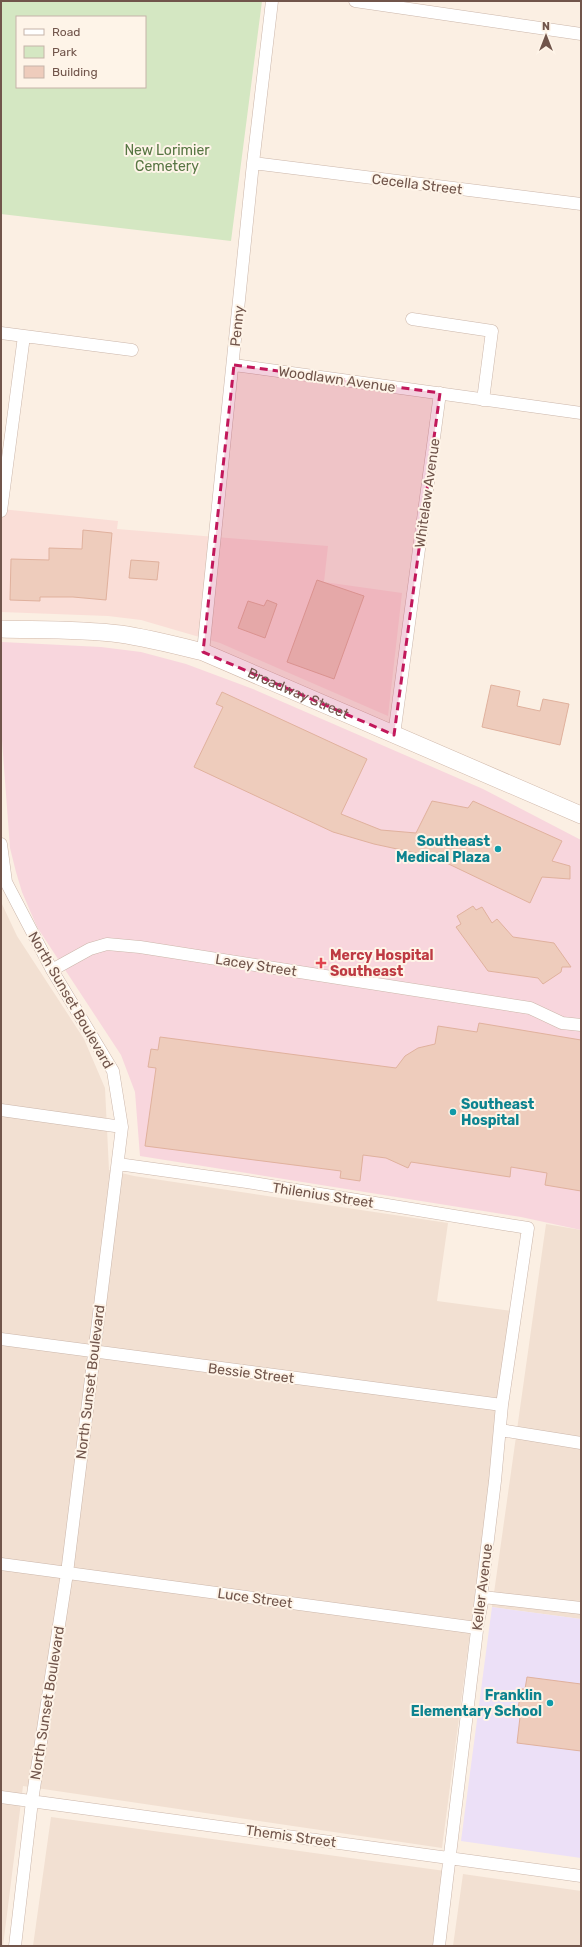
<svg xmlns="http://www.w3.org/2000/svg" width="582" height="1947" font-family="Rubik,sans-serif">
<rect width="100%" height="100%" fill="#fbefe3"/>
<path fill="#f2e0d2" d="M1,902L17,936L84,1039L105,1088L109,1170L134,1176L448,1223L437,1301L512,1311L442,1848L23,1786L3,1946H1Z
M546,1224L581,1230V1619L492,1607Z
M51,1817L445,1871L435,1946H33Z
M463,1874L581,1891V1946H453Z"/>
<path fill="#faded7" d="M1,509L118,521L117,529L328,546L324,582L402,593L388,716L220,643L141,620L108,616L1,612Z"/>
<path fill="#ece0f7" d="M492,1607L581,1619V1858L461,1841Z"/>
<path fill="#f8d6dd" d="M2,642L101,647L141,652L186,664L253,689L483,789L581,840V1230L521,1217L140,1156L135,1092L121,1055L37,927L22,892L16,872L10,848L1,727Z"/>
<path fill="#d4e7c2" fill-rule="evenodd" d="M1,1H262L231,241L1,214ZM17,17H145V87H17Z"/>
<path fill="#eeccbc" stroke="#e0b19d" d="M83,530L112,533L106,600L73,597H40V601L10,600L11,559L49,560V548L82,549Z
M131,560L159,562L157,580L129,578Z
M317,580L364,596L334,679L287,662Z
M267,600L277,604L265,638L238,628L248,601L264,606Z
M491,685L520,691L517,706L540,711L543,699L569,704L560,745L482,727Z
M222,692L367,759L341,814L381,830L416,833L432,801L468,808L473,801L562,841L552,861L570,866V879L542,877L530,903L434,857L374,844L333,832L194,767L223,707L216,704Z
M473,906L476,910L482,907L492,923L497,919L513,937L554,943L571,967H562L561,972L543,984L538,978L488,971L456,927L461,924L457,916Z
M479,1023L581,1040V1191L545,1185L547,1173L511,1167L510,1177L411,1162L408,1168L386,1158L363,1155L360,1181L340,1178L341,1171L145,1146L156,1068L148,1067L151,1049L158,1050L160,1037L396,1068L405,1056L418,1048L435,1044L438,1026L477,1032Z
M527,1677L581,1684V1751L517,1743L520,1717L517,1716L521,1689H525Z"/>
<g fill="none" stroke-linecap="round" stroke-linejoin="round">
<defs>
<path id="street" d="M355,1L581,34
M253,163L581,204
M412,319L492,331L483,400
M1,333L132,350
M234,365L581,413
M1,511L24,336
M203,652L253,163L272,1
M394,735L440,393
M1,844L6,882L52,970L113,1071L122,1127L67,1573L32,1801L15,1946
M52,970L90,949L107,944L140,947L530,1008L562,1023L581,1025
M1,1110L122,1127
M118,1164L247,1182L528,1228L502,1405L495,1481L439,1946
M1,1339L502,1405
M500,1430L581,1443
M1,1564L477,1628L483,1597L581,1608
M1,1797L581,1876"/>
<g id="secondary">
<path id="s1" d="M1,629C40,630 81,629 120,634C148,638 175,645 203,652L581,815"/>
</g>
</defs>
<use href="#street" stroke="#cbb6aa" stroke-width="13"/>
<use href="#secondary" stroke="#d0b8aa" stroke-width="18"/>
<use href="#street" stroke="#fff" stroke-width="12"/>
<use href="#secondary" stroke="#fff" stroke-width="17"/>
</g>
<path fill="#c2185b" fill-opacity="0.2" stroke="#c2185b" stroke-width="3" stroke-dasharray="8 5" stroke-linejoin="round" d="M234,365L440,393L394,735L203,652Z"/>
<g fill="#0f9aa8" stroke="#fef4e8" stroke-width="1.5">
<circle cx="498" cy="849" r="4"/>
<circle cx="453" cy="1112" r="4"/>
<circle cx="550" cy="1703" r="4"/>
</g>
<path fill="#e0444e" stroke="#fef4e8" stroke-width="1.5" d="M319 957h4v4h4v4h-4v4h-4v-4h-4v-4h4z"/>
<g text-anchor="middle" stroke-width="4" stroke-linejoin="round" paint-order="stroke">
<g font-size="14" fill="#577643" stroke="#fef4e8">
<text x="167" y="155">New Lorimier<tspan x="167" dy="16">Cemetery</tspan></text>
</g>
<g font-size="14" fill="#71554b" stroke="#fef4e8">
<text transform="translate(417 184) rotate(7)" y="5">Cecella Street</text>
<text transform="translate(237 326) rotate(-84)" y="5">Penny</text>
<text transform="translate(337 379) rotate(8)" y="5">Woodlawn Avenue</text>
<text transform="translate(427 493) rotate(-82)" y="5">Whitelaw Avenue</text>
<text dy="5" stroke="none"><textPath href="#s1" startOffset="308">Broadway Street</textPath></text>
<text transform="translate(256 965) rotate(9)" y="5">Lacey Street</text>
<text transform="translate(71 1000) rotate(60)" y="5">North Sunset Boulevard</text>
<text transform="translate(323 1195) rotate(9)" y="5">Thilenius Street</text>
<text transform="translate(251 1373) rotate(7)" y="5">Bessie Street</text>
<text transform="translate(90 1382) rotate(-83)" y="5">North Sunset Boulevard</text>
<text transform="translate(482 1587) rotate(-83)" y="5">Keller Avenue</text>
<text transform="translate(255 1598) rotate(8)" y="5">Luce Street</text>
<text transform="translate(47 1703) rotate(-81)" y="5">North Sunset Boulevard</text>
<text transform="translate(291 1836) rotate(8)" y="5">Themis Street</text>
</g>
<g font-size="14" font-weight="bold" fill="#0d838f" stroke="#fef4e8" text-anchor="end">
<text x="490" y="846">Southeast<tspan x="490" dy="16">Medical Plaza</tspan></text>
<text x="461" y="1109" text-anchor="start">Southeast<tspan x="461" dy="16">Hospital</tspan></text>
<text x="542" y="1700">Franklin<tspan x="542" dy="16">Elementary School</tspan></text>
</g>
<g font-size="14" font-weight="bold" fill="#be3a42" stroke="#fef4e8" text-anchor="start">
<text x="330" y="960">Mercy Hospital<tspan x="330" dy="16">Southeast</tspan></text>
</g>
</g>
<rect width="582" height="1947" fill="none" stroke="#71554b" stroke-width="4"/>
<rect x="16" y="16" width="130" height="72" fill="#fef4e8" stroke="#c6b4a9"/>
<rect x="24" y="29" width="20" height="6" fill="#ffffff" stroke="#c6b4a9"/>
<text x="52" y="36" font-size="12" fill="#71554b">Road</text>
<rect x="24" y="46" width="20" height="12" fill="#d4e7c2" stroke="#c6b4a9"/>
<text x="52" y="56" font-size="12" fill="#71554b">Park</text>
<rect x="24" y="66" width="20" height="12" fill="#eeccbc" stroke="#c6b4a9"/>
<text x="52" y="76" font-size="12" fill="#71554b">Building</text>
<g transform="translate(546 36)" stroke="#fef4e8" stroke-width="3" paint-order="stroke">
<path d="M0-3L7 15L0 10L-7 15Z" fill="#71554b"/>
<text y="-6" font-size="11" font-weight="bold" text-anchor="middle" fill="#71554b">N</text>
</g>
</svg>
